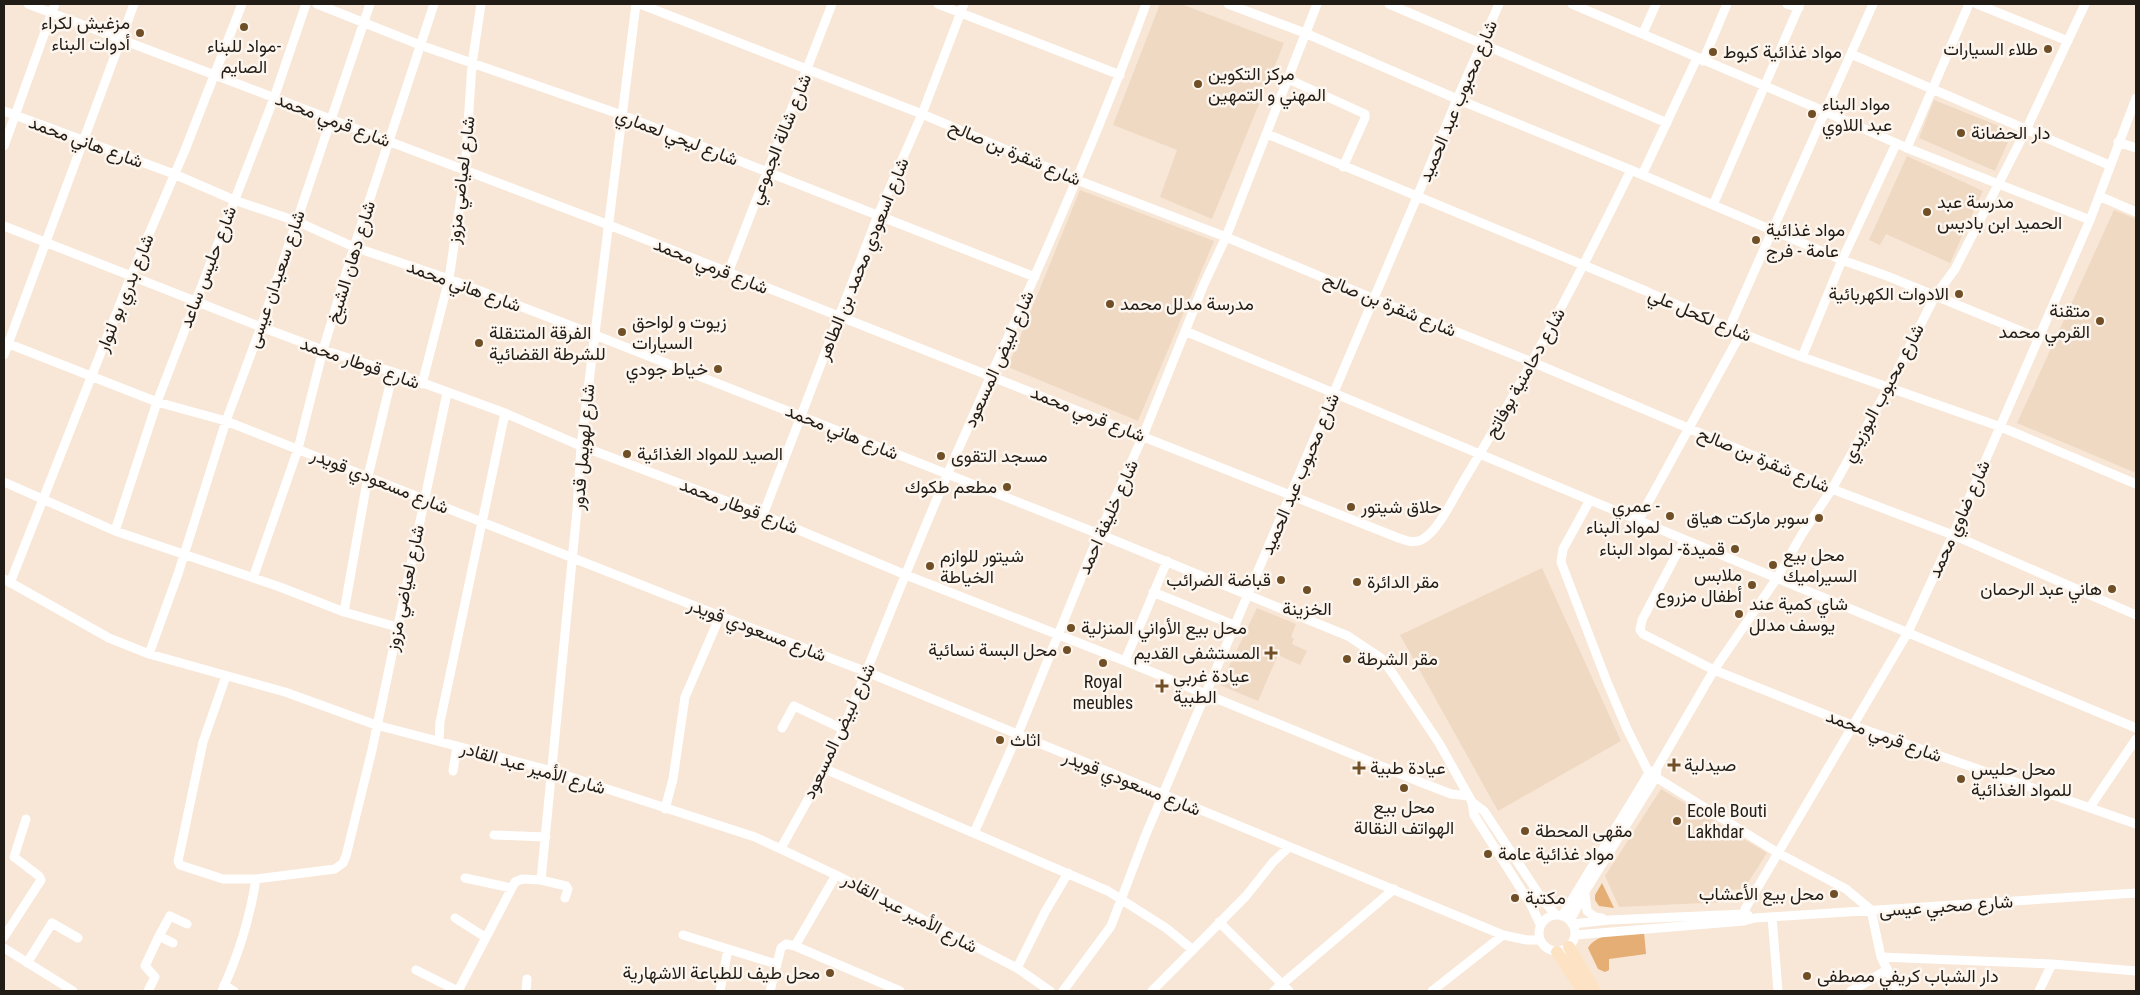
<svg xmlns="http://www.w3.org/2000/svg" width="2140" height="995" font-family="'Roboto Condensed',Vazirmatn,sans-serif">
<rect width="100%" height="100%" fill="#f8e7d6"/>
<path fill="#efd9c3" d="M1160,4H1181L1284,43L1212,219L1160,197L1177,150L1113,125Z
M1934,100L2004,128L2000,137L2008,142L1995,171L1919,138Z
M1907,156L1983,191L1950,263L1886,234L1880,245L1869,240Z
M1080,190L1214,241L1138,421L1008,367Z
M2114,210L2136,219V473L2017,423Z
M1542,568L1621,741L1498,811L1400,635Z
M1257,608L1296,624L1291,637L1294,639L1292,644L1307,651L1300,665L1278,655L1258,701L1220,685Z
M1661,789L1767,853L1744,889L1725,890L1726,902L1619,907L1605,876Z"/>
<path fill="#e4ae74" d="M1602,883L1614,908L1599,906L1595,900V895Z
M1644,932L1646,954L1609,959V970L1605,972L1598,969L1588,948C1598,931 1626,934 1644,932Z"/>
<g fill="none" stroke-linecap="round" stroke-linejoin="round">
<path stroke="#fff" stroke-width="9" d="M28,4L609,225L1391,535C1401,539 1413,545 1423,539C1440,529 1455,494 1466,477C1526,377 1580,274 1631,170
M317,4L420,45L622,115L1035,277
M640,4L922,114L1077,180L1226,237L1374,299L1532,362L1832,489L1953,535L2136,615
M938,4L1120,75
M1228,4L1305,33L1457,99L1631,170L1842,260L1887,276L2038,338
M1389,4L1667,123
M1572,4L1826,112L1907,148L2090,220
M1787,4L1799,8
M1977,4L2068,41
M1643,33L1656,4
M1851,54L2109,165
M1703,61L1727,4
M1288,79L1365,114V118L1343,167
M4,111L174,174L234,200L296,221L354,247L449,279L595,335L1099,534L1348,636L1381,658L1393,674L1439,743L1472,802L1484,811L1542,899L1556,915
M1267,134L1646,291L1741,333L1802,357L2001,427L2136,484
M2118,142L2136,148
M4,146L55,4
M1907,148L1969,4
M1642,175L1697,58
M2099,196L2136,212
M1713,205L1800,4
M4,226L261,327L323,350L393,372L505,413L581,446L763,515L906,575L1125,661L1420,782L1451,794L1469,796
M728,273L832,4
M1729,328L1873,4
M1185,331L2136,728
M4,342L157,402L226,421L720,616L867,672L1503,935L1527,940H1539
M4,355L134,4
M1802,357L1842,260L1896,144
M422,384L449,279L465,170L472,64L481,4
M4,482L115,531L280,587L344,612L397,627
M1590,500L1563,549L1561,562L1607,682L1627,729L1649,773L1778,853L1846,889L1871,910L1881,957L1898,991
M763,515L878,215L922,114L964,4
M1638,521L1741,333
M115,531L157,402L274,98L306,4
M1684,540L1642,620L1640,630L1643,634L1714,670L1854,726L2136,824
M253,578L298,449L323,350L354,247L434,4
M4,579L109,638L149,654L285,692L376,725L552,771L755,837L836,875L1017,968L1050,991
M10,583L131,276L185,150L242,4
M1153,592L1236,626
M344,612L368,476L393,372
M149,654L178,574L226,421L261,327L370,4
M1125,661L1167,561
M226,676L203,742L178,861L180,865L223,879H256L335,869L343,863L346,856L372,750L447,393
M782,728L794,706L843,729
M439,741L440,722L505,413
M825,769L1108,891L1166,928L1193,950
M453,771L457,746
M1472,802L1474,815L1531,905L1540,924
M2090,807L2136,739
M665,809L673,779L685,697L720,616
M974,833L1017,736L1099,534L1143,436L1204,284L1226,237L1317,4
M494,835L546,837
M781,848L825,769L843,729C878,644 911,558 948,473C1016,317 1088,163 1146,4
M465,878L512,888
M541,880L566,886L568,889L565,898
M1585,894L1587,911L1595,917L1602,918
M1539 933a18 18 0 1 1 36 0a18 18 0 1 1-36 0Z
M1562,916L1649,773L1652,771
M1772,917L1778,991
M455,918L485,937
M1570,921L1586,890L1656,777L1657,768L1714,670L1777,578L1802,534L1832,489L1893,379L1935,296L1955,269L2026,130L2085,4
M1744,921L1745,909L1908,632L1953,535L2090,220L2136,98
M1219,922L1289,991
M1572,924L1609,920L1744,914L1748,915
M683,935L776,964
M1575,935L1744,921L1755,918L2136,893
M159,936L170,916L187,924
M4,937L41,880L39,876L14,857L26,819
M795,946L900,991
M4,948L73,991
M1881,957L2052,964L2136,971
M27,963L52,923L78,938
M1017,968L1045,912L1068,873
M416,970L458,991
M224,985L234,991
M148,991L155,977L145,966L159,936L173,943
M222,991C238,956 250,918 256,879
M458,991L515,882L522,879L541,880L577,510L581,446L636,4
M526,991L527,979
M720,991L728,949
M770,991L781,948L786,944L795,946L836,875
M1063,991L1111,926L1146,834L1417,197L1457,99L1499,4
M1152,991L1246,896L1273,862L1289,847
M1274,991L1394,889
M1432,991L1503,935
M1851,991L1887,970
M2039,991L2052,964"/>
<path stroke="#fde3c3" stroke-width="12" d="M1569,947L1595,991
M1557,952L1583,991"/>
</g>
<g fill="#704e26" stroke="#fdf6ef" stroke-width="2">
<circle cx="244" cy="27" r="5"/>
<circle cx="140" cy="33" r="5"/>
<circle cx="2048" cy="49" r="5"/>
<circle cx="1713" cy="52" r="5"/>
<circle cx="1198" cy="84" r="5"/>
<circle cx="1812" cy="114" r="5"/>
<circle cx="1961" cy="133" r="5"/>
<circle cx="1927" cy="212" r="5"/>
<circle cx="1756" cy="240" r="5"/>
<circle cx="1959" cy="294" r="5"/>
<circle cx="1110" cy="304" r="5"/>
<circle cx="2100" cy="321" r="5"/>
<circle cx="622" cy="332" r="5"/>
<circle cx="479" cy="343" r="5"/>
<circle cx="718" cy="369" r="5"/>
<circle cx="627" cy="454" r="5"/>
<circle cx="941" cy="456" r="5"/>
<circle cx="1007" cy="487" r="5"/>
<circle cx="1351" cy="507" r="5"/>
<circle cx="1670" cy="516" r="5"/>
<circle cx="1819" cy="518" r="5"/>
<circle cx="1735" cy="549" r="5"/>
<circle cx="1773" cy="565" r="5"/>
<circle cx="930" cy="566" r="5"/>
<circle cx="1281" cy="580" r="5"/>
<circle cx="1357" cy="582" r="5"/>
<circle cx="1752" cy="585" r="5"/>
<circle cx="2112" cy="589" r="5"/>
<circle cx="1307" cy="590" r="5"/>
<circle cx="1739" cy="614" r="5"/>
<circle cx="1071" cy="628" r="5"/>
<circle cx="1067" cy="650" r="5"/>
<path d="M1268.5 645.5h5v5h5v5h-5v5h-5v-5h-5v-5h5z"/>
<circle cx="1347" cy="659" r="5"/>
<circle cx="1103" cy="663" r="5"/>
<path d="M1159.5 678.5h5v5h5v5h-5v5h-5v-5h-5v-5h5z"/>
<circle cx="1000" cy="740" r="5"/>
<path d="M1671.5 757.5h5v5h5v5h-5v5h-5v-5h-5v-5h5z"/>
<path d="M1356.5 760.5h5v5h5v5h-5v5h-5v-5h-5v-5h5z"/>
<circle cx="1961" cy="779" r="5"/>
<circle cx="1404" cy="788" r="5"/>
<circle cx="1677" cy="821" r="5"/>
<circle cx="1525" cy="831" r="5"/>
<circle cx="1488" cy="854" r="5"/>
<circle cx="1834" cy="894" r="5"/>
<circle cx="1515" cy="898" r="5"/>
<circle cx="830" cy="973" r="5"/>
<circle cx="1807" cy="976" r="5"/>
</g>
<g text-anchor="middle" stroke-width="5" stroke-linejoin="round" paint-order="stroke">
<g font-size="18" fill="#221c16" stroke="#fdf6ef" text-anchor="start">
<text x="130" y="29" text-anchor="end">مزغيش لكراء<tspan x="130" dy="21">أدوات البناء</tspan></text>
<text x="244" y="52" text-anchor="middle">مواد للبناء-<tspan x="244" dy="21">الصايم</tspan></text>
<text x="2038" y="55" text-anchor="end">طلاء السيارات</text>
<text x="1723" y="58">مواد غذائية كبوط</text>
<text x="1208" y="80">مركز التكوين<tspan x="1208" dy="21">المهني و التمهين</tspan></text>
<text x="1822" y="110">مواد البناء<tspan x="1822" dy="21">عبد اللاوي</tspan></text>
<text x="1971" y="139">دار الحضانة</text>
<text x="1937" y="208">مدرسة عبد<tspan x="1937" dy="21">الحميد ابن باديس</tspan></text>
<text x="1766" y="236">مواد غذائية<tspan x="1766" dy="21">عامة - فرج</tspan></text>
<text x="1949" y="300" text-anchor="end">الادوات الكهربائية</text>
<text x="1120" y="310">مدرسة مدلل محمد</text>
<text x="2090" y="317" text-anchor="end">متقنة<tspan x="2090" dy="21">القرمي محمد</tspan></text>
<text x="632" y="328">زيوت و لواحق<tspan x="632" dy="21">السيارات</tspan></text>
<text x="489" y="339">الفرقة المتنقلة<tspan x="489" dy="21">للشرطة القضائية</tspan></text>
<text x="708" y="375" text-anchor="end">خياط جودي</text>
<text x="637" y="460">الصيد للمواد الغذائية</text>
<text x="951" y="462">مسجد التقوى</text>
<text x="997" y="493" text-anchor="end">مطعم طكوك</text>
<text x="1660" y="512" text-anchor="end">عمري -<tspan x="1660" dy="21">لمواد البناء</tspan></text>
<text x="1361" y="513">حلاق شيتور</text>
<text x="1809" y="524" text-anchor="end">سوبر ماركت هياق</text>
<text x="1725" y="555" text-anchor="end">قميدة- لمواد البناء</text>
<text x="1783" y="561">محل بيع<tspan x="1783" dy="21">السيراميك</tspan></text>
<text x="940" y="562">شيتور للوازم<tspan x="940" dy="21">الخياطة</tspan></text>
<text x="1742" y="581" text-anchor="end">ملابس<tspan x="1742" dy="21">أطفال مزروع</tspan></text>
<text x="1271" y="586" text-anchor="end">قباضة الضرائب</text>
<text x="1367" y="588">مقر الدائرة</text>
<text x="2102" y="595" text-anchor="end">هاني عبد الرحمان</text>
<text x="1749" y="610">شاي كمية عند<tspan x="1749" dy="21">يوسف مدلل</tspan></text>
<text x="1307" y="615" text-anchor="middle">الخزينة</text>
<text x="1081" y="634">محل بيع الأواني المنزلية</text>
<text x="1057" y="656" text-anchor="end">محل البسة نسائية</text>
<text x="1260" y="659" text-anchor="end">المستشفى القديم</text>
<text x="1357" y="665">مقر الشرطة</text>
<text x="1173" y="682">عيادة غربي<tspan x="1173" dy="21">الطبية</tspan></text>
<text x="1103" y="688" text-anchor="middle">Royal<tspan x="1103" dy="21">meubles</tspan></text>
<text x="1010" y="746">اثاث</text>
<text x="1684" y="771">صيدلية</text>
<text x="1370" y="774">عيادة طبية</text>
<text x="1971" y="775">محل حليس<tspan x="1971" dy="21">للمواد الغذائية</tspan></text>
<text x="1404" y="813" text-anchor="middle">محل بيع<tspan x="1404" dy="21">الهواتف النقالة</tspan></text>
<text x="1687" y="817">Ecole Bouti<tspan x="1687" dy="21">Lakhdar</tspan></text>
<text x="1535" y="837">مقهى المحطة</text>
<text x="1498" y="860">مواد غذائية عامة</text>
<text x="1824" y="900" text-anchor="end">محل بيع الأعشاب</text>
<text x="1525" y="904">مكتبة</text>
<text x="820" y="979" text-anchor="end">محل طيف للطباعة الاشهارية</text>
<text x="1817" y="982">دار الشباب كريفي مصطفى</text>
</g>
<g font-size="18" fill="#221c16" stroke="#fdf6ef">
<text transform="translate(1458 101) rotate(-67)" y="6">شارع محبوب عبد الحميد</text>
<text transform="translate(333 120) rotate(21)" y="6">شارع قرمي محمد</text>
<text transform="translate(677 137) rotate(21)" y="6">شارع ليحي لعماري</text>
<text transform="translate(780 139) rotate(-68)" y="6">شارع شالة الجموعي</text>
<text transform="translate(86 142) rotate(20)" y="6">شارع هاني محمد</text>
<text transform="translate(1015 153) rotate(23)" y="6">شارع شقرة بن صالح</text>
<text transform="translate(461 180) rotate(-83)" y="6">شارع لعياضي مزوز</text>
<text transform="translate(863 259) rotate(-68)" y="6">شارع اسعودي محمد بن الطاهر</text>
<text transform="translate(351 262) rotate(-73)" y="6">شارع دهان الشيخ</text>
<text transform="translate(711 266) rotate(22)" y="6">شارع قرمي محمد</text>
<text transform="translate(208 267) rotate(-69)" y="6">شارع حليس ساعد</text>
<text transform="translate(276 279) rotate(-71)" y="6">شارع سعيدان عيسى</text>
<text transform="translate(464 286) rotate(20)" y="6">شارع هاني محمد</text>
<text transform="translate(125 293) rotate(-68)" y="6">شارع بدري بو لنوار</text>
<text transform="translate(1390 305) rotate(22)" y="6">شارع شقرة بن صالح</text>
<text transform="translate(1700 315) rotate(23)" y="6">شارع لكحل علي</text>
<text transform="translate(999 359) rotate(-66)" y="6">شارع لبيض المسعود</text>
<text transform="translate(360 363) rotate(19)" y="6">شارع قوطار محمد</text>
<text transform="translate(1525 373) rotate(-61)" y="6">شارع دحامنية بوفاتح</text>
<text transform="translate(1883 393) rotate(-62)" y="6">شارع محبوب البوزيدي</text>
<text transform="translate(1088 414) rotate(22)" y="6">شارع قرمي محمد</text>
<text transform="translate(842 432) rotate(22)" y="6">شارع هاني محمد</text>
<text transform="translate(583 447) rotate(-85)" y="6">شارع لهويمل قدور</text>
<text transform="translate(1764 460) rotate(23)" y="6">شارع شقرة بن صالح</text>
<text transform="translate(1300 474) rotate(-67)" y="6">شارع محبوب عبد الحميد</text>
<text transform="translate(380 481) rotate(22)" y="6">شارع مسعودي قويدر</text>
<text transform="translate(739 506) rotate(21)" y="6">شارع قوطار محمد</text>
<text transform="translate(1108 517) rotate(-66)" y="6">شارع خليفة احمد</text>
<text transform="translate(1959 519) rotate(-66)" y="6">شارع ضاوي محمد</text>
<text transform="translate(405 588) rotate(-78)" y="6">شارع لعياضي مزوز</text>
<text transform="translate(757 630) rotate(21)" y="6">شارع مسعودي قويدر</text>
<text transform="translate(839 731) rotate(-65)" y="6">شارع لبيض المسعود</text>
<text transform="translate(1884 736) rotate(20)" y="6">شارع قرمي محمد</text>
<text transform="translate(533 768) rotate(16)" y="6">شارع الأمير عبد القادر</text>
<text transform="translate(1132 783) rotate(22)" y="6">شارع مسعودي قويدر</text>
<text transform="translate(1946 906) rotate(-4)" y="6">شارع صحبي عيسى</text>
<text transform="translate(910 913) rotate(28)" y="6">شارع الأمير عبد القادر</text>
</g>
</g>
<rect width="2140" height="995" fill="none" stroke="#221c16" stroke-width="10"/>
</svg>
